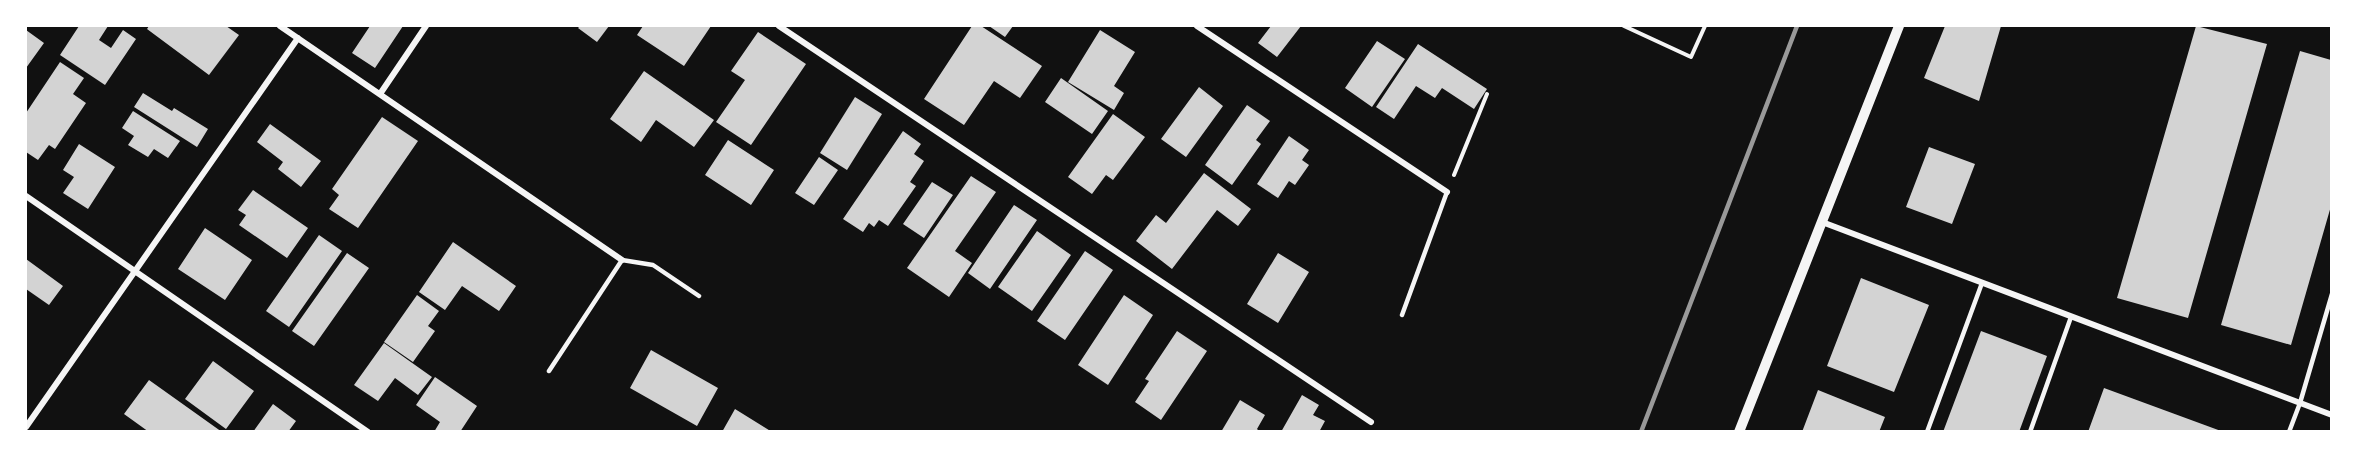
<svg xmlns="http://www.w3.org/2000/svg" width="2357" height="457" font-family="'Source Sans 3',sans-serif">
<rect width="100%" height="100%" fill="#111"/>
<path fill="#d3d3d3" d="M79,26H108L99,40L111,48L123,30L136,39L105,85L60,55Z
M149,26H226L239,35L209,75L147,29Z
M370,26H403L375,68L352,53Z
M580,26H609L597,42L578,28Z
M643,26H711L684,66L637,35Z
M972,26H981L1042,66L1020,98L994,81L964,125L924,99Z
M989,26H1013L1005,37Z
M1271,26H1301L1277,57L1258,43Z
M1945,26H2001L1979,101L1924,78Z
M2196,26L2267,44L2188,318L2117,298Z
M26,30L44,43L26,68Z
M1100,30L1135,52L1114,86L1124,93L1114,110L1068,82Z
M758,32L806,64L751,145L716,122L745,80L731,71Z
M1377,41L1405,59L1372,107L1345,88Z
M1418,44L1487,89L1474,109L1442,88L1435,98L1416,86L1394,119L1376,107Z
M2300,51L2331,60V206L2291,345L2221,325Z
M60,62L84,78L73,94L86,103L55,149L49,145L38,160L26,152V113Z
M644,71L714,120L694,147L656,120L641,142L610,119Z
M1061,78L1108,111L1092,134L1045,102Z
M1199,87L1223,106L1186,157L1161,139Z
M143,93L172,111L174,108L208,129L197,147L134,107Z
M855,97L882,114L847,170L820,153Z
M1247,105L1270,121L1256,140L1261,144L1232,185L1205,165Z
M133,111L180,141L168,158L154,149L148,157L128,145L134,136L122,128Z
M1113,114L1145,137L1113,180L1106,175L1092,194L1068,177Z
M382,117L418,141L358,228L329,209L339,195L332,189Z
M270,124L321,161L301,187L278,169L283,162L257,142Z
M903,131L921,144L914,154L924,161L910,182L916,186L888,226L879,220L874,227L869,223L863,232L843,219Z
M1289,136L1309,150L1302,160L1309,165L1295,185L1289,181L1278,198L1257,184Z
M728,140L774,170L751,205L705,175Z
M79,144L115,167L88,209L63,193L74,177L63,170Z
M1929,147L1975,164L1952,224L1906,207Z
M819,157L838,170L814,205L795,193Z
M1204,173L1251,209L1238,226L1217,210L1172,269L1136,241L1156,215L1166,223Z
M971,176L996,192L955,251L972,263L949,297L907,268Z
M932,182L953,195L924,238L903,224Z
M253,190L308,228L287,258L239,225L246,215L238,210Z
M1014,205L1037,220L990,289L968,273Z
M205,228L252,260L225,300L178,269Z
M1037,231L1071,255L1032,311L998,287Z
M319,235L342,251L289,327L266,311Z
M453,242L516,286L499,311L462,286L445,310L419,292Z
M1085,251L1113,270L1065,340L1037,321Z
M347,253L369,268L314,346L292,331Z
M1278,253L1309,272L1278,323L1247,304Z
M26,259L63,286L49,305L26,289Z
M1861,278L1929,305L1894,392L1827,366Z
M417,295L439,311L428,326L435,331L413,362L384,342Z
M1124,295L1153,315L1108,385L1078,365Z
M1177,331L1207,351L1161,420L1135,402L1149,381L1145,379Z
M1981,331L2047,356L2019,432H1943Z
M384,343L432,377L418,395L395,378L378,401L354,385Z
M651,350L718,388L697,426L630,388Z
M213,361L254,391L226,429L185,399Z
M435,377L477,406L460,432H434L440,422L416,405Z
M149,380L222,432H149L124,414Z
M2104,388L2221,431V432H2088Z
M1818,390L1885,417L1879,432H1802Z
M1302,395L1319,405L1313,415L1325,421L1319,432H1281Z
M1240,400L1265,415L1257,429L1260,432H1221Z
M273,404L296,421L288,432H253Z
M735,409L772,432H722Z"/>
<g fill="none" stroke-linecap="round" stroke-linejoin="round">
<path stroke="#f5f5f5" stroke-width="4" d="M1624,26L1691,57L1705,26
M1454,175L1487,94"/>
<path stroke="#f5f5f5" stroke-width="4.5" d="M1402,315L1447,192
M549,371L622,260L653,265L699,296
M1927,432L1982,283
M2030,432L2071,317
M2289,432L2300,403L2332,294"/>
<path stroke="#f5f5f5" stroke-width="6" d="M280,26L622,260
M779,26L1371,422
M1197,26L1447,192
M380,94L426,26
M26,196L368,432
M1822,222L2332,415
M26,427L298,38"/>
<path stroke="#f5f5f5" stroke-width="10" d="M1739,432L1899,26"/>
<path stroke="#9a9a9a" stroke-width="4.5" d="M1641,432L1797,26"/>
</g>
<rect width="2357" height="457" fill="none" stroke="#ffffff" stroke-width="54"/>
</svg>
